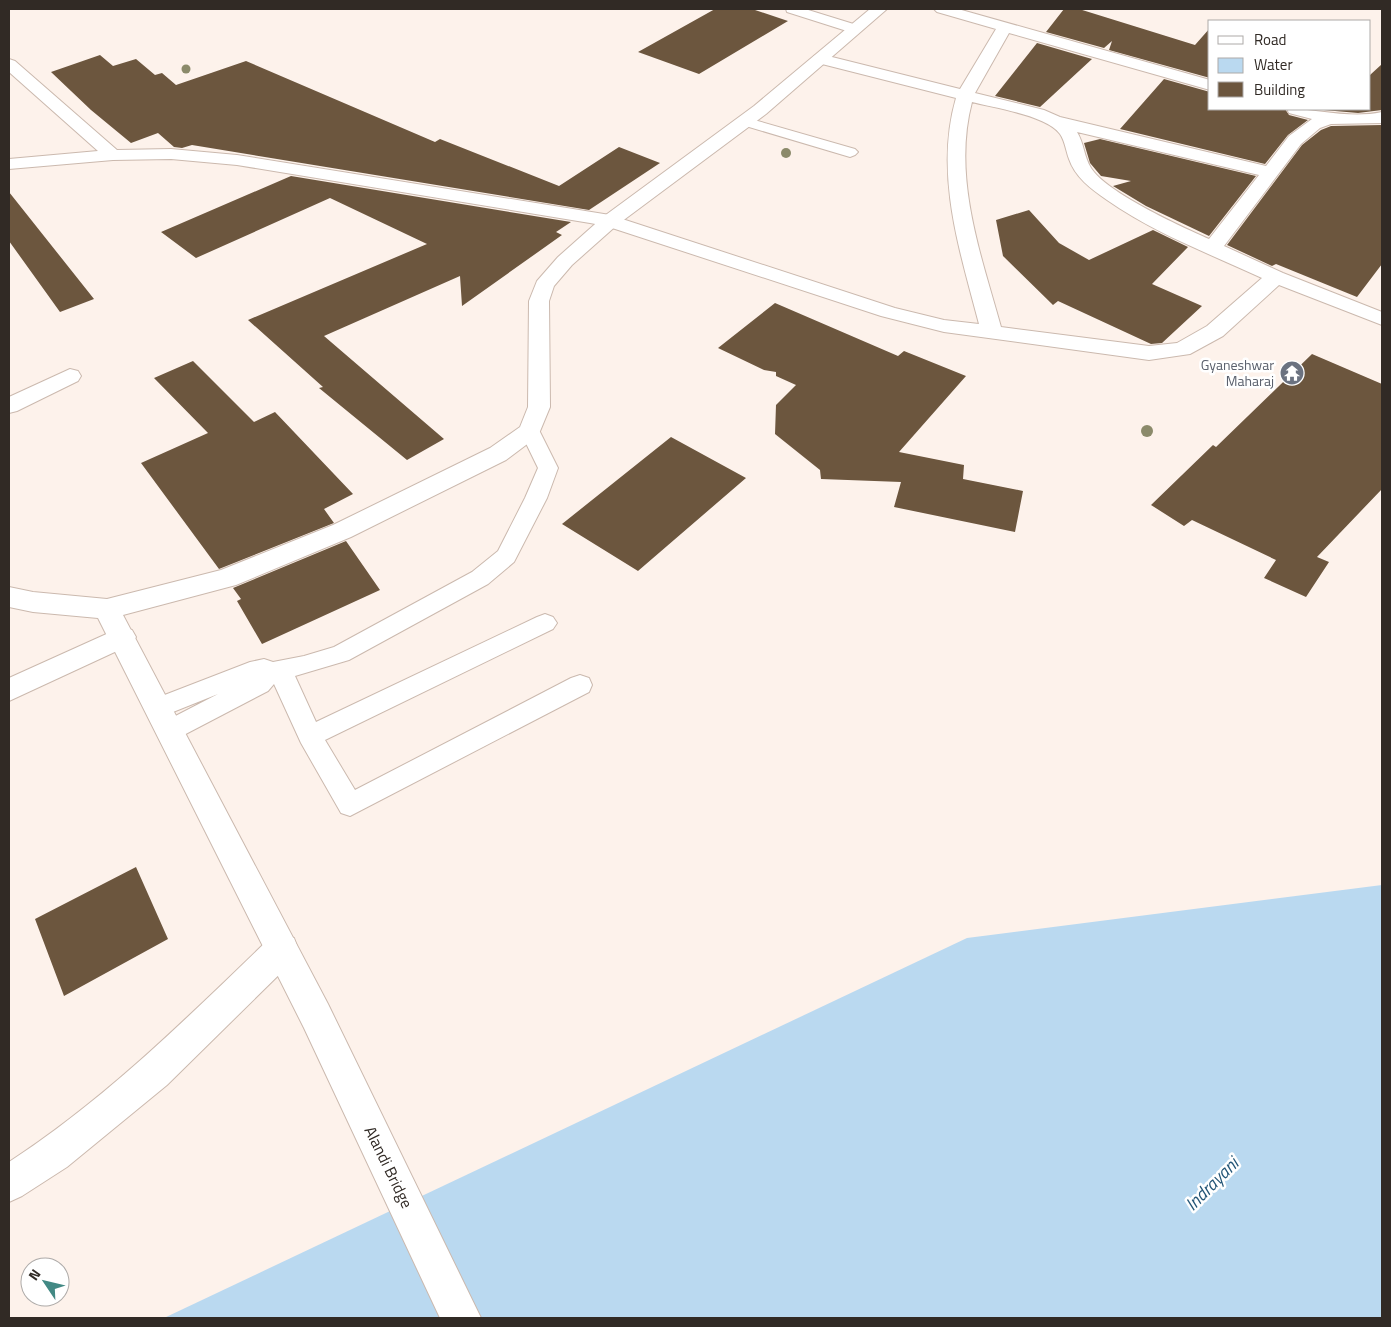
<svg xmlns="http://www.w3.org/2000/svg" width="1391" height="1327" font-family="'Titillium Web',sans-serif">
<rect width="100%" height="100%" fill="#fdf2eb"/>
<path fill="#bad9f0" d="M1382,885V1318H164L967,938Z"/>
<path fill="#6c563e" d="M715,9H752L788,21L699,74L638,52Z
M1064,9H1079L1195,45L1210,28V78L1109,50L1112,41L1104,48L1046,32Z
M1037,43L1092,59L1040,107L995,96Z
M100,55L113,66L136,59L155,75L162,73L176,85L246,61L435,142L440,139L559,186L619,147L660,163L589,210L192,145L182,148L174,147L158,133L131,143L91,110L51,72Z
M1382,64V110L1358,113L1312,109H1370V75Z
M1164,79L1210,92V109H1285L1289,115L1308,120L1288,135L1265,164L1120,129Z
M1382,125V264L1357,297L1276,264L1272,266L1227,245L1302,145L1321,130L1331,126Z
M1100,139L1256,176L1209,236L1146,206L1113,186L1131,181L1101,176L1090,163L1084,143Z
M291,176L571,222L556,232L562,235L462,306L460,276L324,336L444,439L407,460L319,388L323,387L248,320L427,244L330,198L196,258L161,232Z
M9,192L94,299L60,312L9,241Z
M1029,210L1059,243L1089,260L1153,230L1188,247L1152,284L1202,306L1162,343L1151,344L1058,301L1053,305L1003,256L996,220Z
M775,303L898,356L904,351L966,376L899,452L964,465L963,479L1023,491L1015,532L894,507L901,482L821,479L820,470L775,434L776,405L796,385L776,376V372L764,370L718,348Z
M1312,354L1382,384V489L1317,557L1329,562L1306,597L1264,578L1276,560L1192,520L1184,526L1151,505L1213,445L1216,447Z
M193,361L254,422L275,412L353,494L324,509L334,523L219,569L141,463L208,433L154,378Z
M671,437L746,478L638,571L562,524Z
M346,541L380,590L262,644L237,601L241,599L233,588Z
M136,867L168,939L64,996L35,919Z"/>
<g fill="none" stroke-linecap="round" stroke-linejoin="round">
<defs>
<path id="service" d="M786,9H805L860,26L862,29L855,33L850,32L787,12Z
M744,117L855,149L858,152L855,155L850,157L739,124L737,121L739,118Z
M530,424L537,426L558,468L547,498L514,562L488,584L349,660L295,676L316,722L537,617L545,614L553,617L557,623L553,629L325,740L355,790L571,678L580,675L589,678L592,685L589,692L350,816L341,813L301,743L274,684L268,691L178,738L169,741L160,738L157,731L160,724L218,694L158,718L149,715L146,708L149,701L250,662L264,659L273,662L304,656L334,647L472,572L498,551L525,498L538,468L520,431L523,426Z"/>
<path id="minor" d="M934,9H958L1210,80V90L1009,33L975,93L1044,110L1060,117L1266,166L1289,136L1312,119L1289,113L1287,109C1319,109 1350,119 1382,112V123L1331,124L1320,128L1301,144L1224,246L1283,273L1382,312V325L1279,285L1223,336L1190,354L1149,360L944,332L881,316L606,226L590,223L237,165L171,159L113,160L9,169V159L98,151L9,72V59L15,61L117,150L171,149L237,155L610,215L895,308L944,320L979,324C960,251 934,174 956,98L814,62L812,59L814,56L820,54L960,89L996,29L937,12ZM972,102C994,108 1046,115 1060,134C1065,141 1066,151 1069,159C1075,177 1091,189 1107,200C1154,233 1210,254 1262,278L1207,326L1177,343L1149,346L1001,327C981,255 952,177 972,102ZM1077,132L1259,175L1209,239C1180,226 1107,193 1091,168C1084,157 1084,143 1077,132Z
M70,369L78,371L81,376L78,381L17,411L9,413V397Z
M122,627L132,630L136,637L132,644L9,701V678Z
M282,934L294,938L298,949L294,960L167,1085L67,1167L22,1196L9,1202V1162C106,1099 187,1018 270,938Z"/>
<path id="secondary" d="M870,9H887L766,114L617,225L572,265L554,286L549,301L550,407L538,436L506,460L351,537L236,585L123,615L328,1004L481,1318H440L304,1028L98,618L33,612L9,607V587L33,592L107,599L221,570L333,525L490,448L520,427L528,407L529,301L537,281L558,257L603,217L754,106Z"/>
</defs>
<use href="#service" stroke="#cbb9ae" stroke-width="2"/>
<use href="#minor" stroke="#cbb9ae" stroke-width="2"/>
<use href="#secondary" stroke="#cbb9ae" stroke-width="2"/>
<use href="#service" fill="#fff" fill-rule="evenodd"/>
<use href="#minor" fill="#fff" fill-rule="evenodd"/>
<use href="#secondary" fill="#fff" fill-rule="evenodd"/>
</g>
<g fill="#8b8a6a">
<circle cx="186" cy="69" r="4.5"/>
<circle cx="786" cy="153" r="5"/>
<circle cx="1147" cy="431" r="6"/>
</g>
<defs>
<symbol id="temple-disc" viewBox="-11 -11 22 22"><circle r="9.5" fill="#6b7280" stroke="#fff"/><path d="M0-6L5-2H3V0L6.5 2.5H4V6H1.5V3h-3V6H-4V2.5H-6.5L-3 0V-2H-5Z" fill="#fff"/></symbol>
</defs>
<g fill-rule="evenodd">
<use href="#temple-disc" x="1278" y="359" width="28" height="28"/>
</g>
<g text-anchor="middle" stroke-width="5" stroke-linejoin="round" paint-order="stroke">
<g font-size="14" fill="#5b616d" stroke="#fff" text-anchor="end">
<text x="1274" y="370">Gyaneshwar<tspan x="1274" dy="16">Maharaj</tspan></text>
</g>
<g font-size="16" fill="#312a25" stroke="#fff">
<text transform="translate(389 1167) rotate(64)" y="6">Alandi Bridge</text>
</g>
<g font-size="18" font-style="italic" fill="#245677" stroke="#fff">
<text transform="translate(1212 1184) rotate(-45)" y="6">Indrayani</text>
</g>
</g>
<rect width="1391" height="1327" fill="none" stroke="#312a25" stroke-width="20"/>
<rect x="1208" y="20" width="162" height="90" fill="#ffffff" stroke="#adaaa8"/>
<rect x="1218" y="36" width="25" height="8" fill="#ffffff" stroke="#adaaa8"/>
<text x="1254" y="45" font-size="15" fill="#312a25">Road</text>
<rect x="1218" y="58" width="25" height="15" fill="#bad9f0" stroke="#adaaa8"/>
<text x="1254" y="70" font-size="15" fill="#312a25">Water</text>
<rect x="1218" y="82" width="25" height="15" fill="#6c563e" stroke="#adaaa8"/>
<text x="1254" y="95" font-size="15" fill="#312a25">Building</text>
<g transform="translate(45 1282) rotate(305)"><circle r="24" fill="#ffffff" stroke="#adaaa8"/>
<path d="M0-4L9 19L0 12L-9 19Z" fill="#428984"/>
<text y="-8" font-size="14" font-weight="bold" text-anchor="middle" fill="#312a25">N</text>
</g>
</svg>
